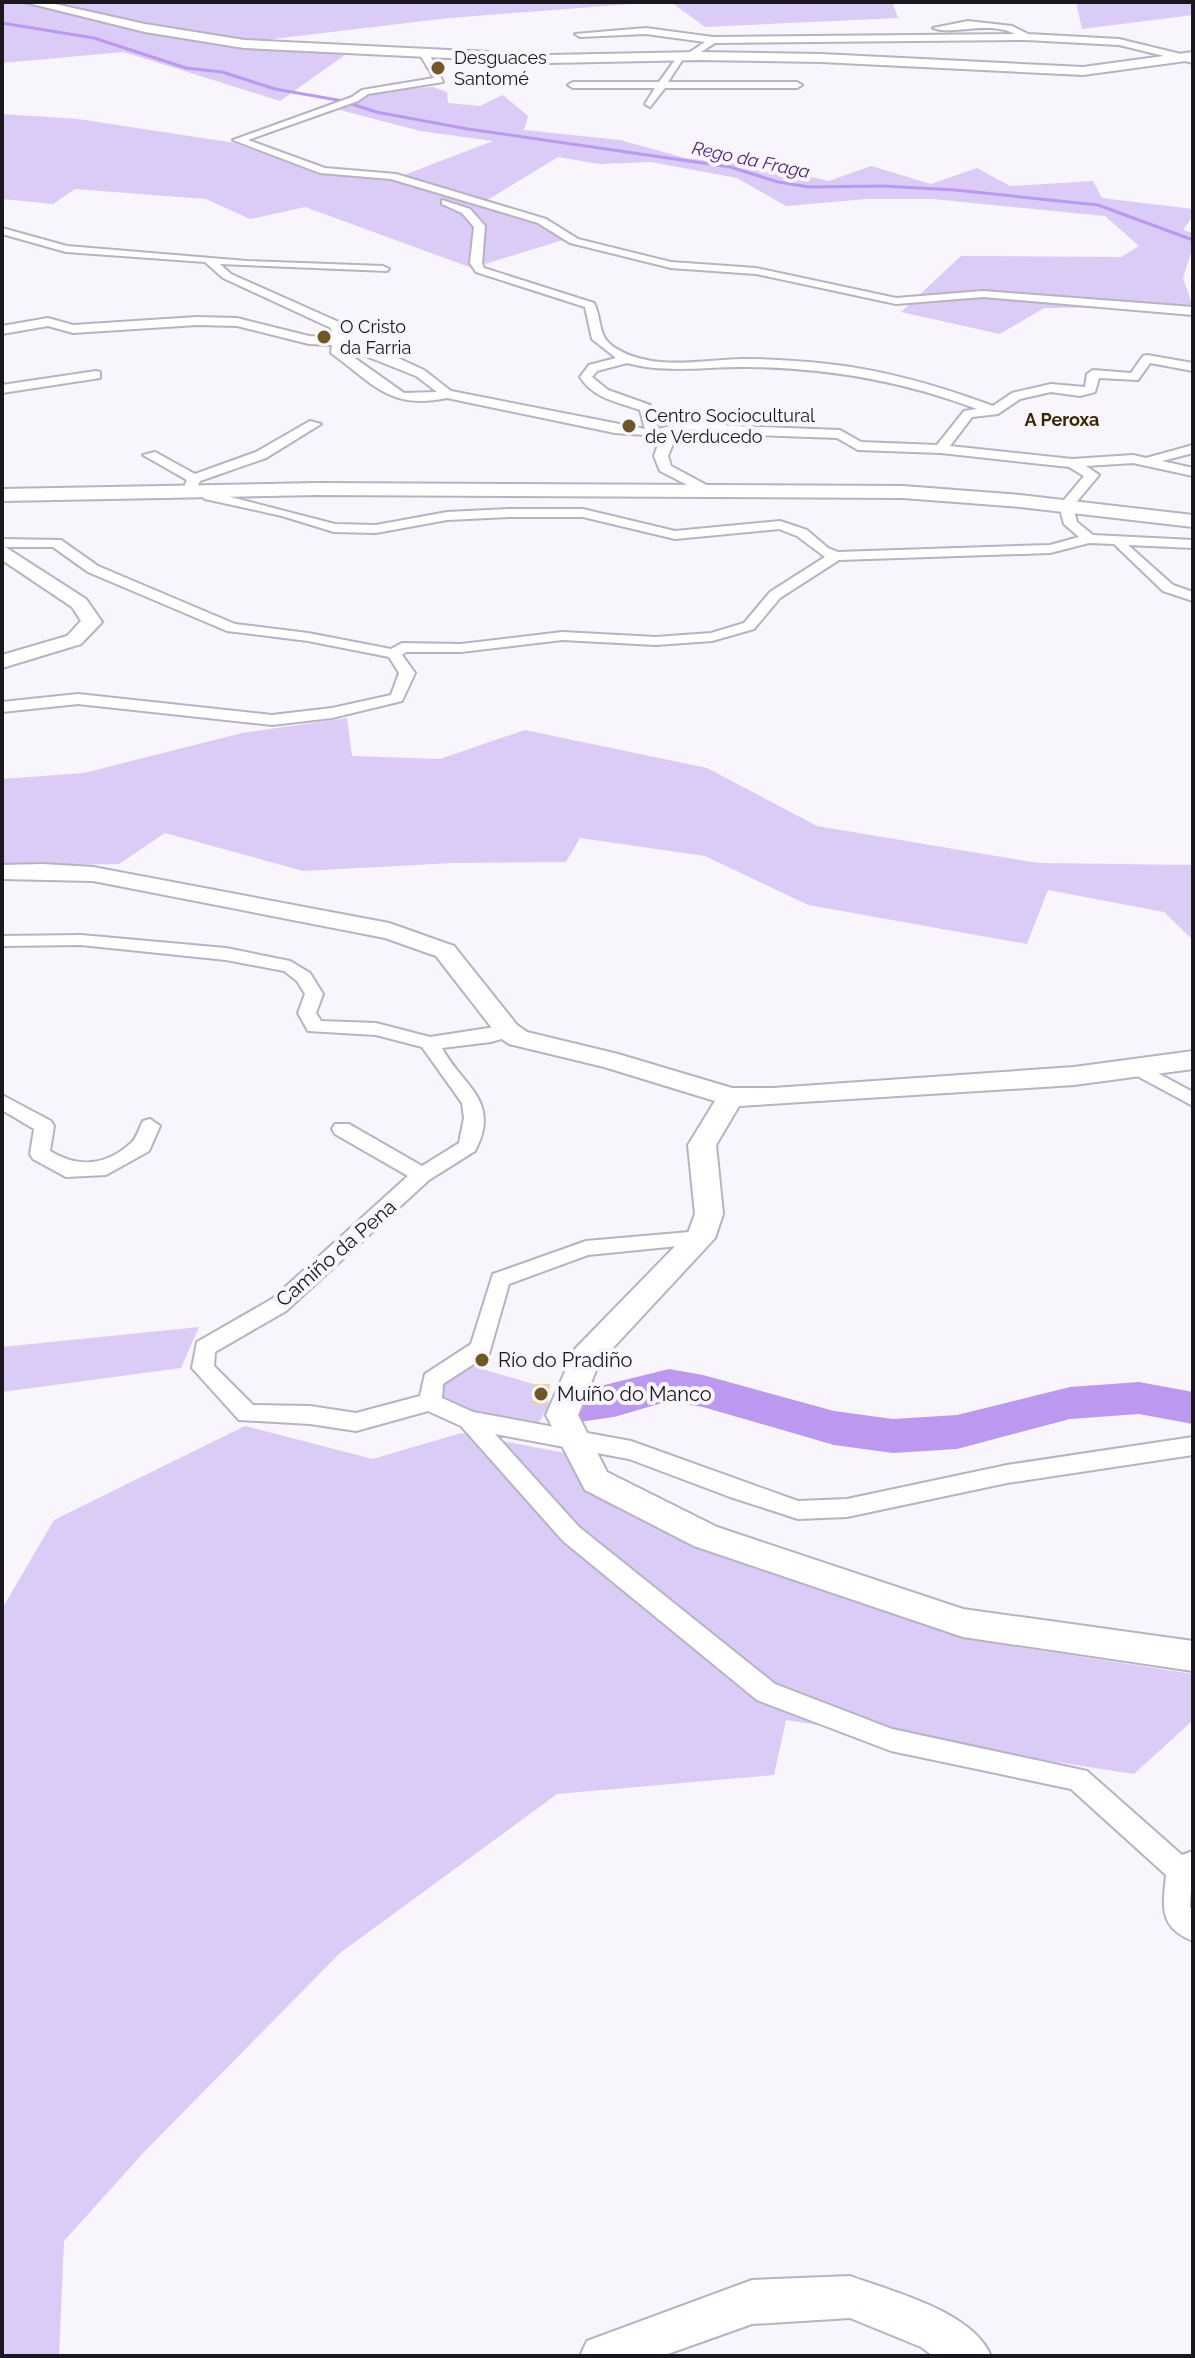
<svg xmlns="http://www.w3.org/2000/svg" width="1195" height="2358" font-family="Raleway,sans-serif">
<rect width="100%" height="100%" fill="#f8f5fc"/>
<path fill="#dbcbf7" d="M2,2H657L449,18L222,45L349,52L280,101L124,52L2,63Z
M671,2H910L893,4L898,18L705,27Z
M1076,2H1193V15L1082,29Z
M433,87L447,92L448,103L480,106L503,95L528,116L524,130L620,140L685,158L763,166L829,181L871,166L931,184L977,168L1010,186L1093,181L1102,198L1193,209V216L1183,230L1193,233V246L1183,278L1193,307L1044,308L1000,334L901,312L961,256L1121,257L1139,246L1105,216L933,199H867L786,206L737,178L651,162L599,164L558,157L479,205L538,225L563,240L472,268L305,207L250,219L206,199L75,189L53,204L2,199V114L78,119L235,143L321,174L391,180L493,141L420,131L336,109L385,90Z
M347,718L352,756L440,759L525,730L707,768L817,826L1038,863L1193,865V940L1164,912L1048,890L1027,944L808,905L705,856L580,838L566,862L453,863L303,871L165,833L119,864L2,866V779L84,773L242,733Z
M199,1327L181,1368L2,1392V1347Z
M469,1365L533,1384V1404H550L536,1427L454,1407L442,1401L441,1386L455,1369Z
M245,1426L373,1459L461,1433L565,1453L693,1541L960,1638L1193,1674V1720L1134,1774L786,1720L774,1775L557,1794L340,1953L145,2151L64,2241L59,2356H2V1609L54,1520Z"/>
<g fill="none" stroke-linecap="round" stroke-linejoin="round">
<path stroke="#bc99f0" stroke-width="3" d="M2,23L94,38L186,68L222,72L275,89L343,101
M349,103L376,112L468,129L730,167L778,182L809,187L883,186L955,190L1098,205L1193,240"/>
<path fill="#bc99f0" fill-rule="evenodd" d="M669,1369L703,1375L834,1411L893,1419L957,1415L1070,1387L1139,1382L1193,1392V1424L1139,1414L1070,1419L957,1449L893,1453L834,1445L703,1407L669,1401L614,1417L579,1422L564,1417L558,1406L564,1395Z"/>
</g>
<path fill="#f7ce86" d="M533,1384H550L548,1404H533Z"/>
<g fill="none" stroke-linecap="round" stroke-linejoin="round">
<defs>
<path id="street" d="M968,21L1012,26L1028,34L1119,39L1193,57V63L1119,45L1026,40L715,43L690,59L687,54L705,42L646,34L580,37L575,34L646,28L713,37L1015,34C988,20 951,36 933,28Z
M424,50L429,53L443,82L368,94L358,101L248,140L325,168L396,174L546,219L578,239L671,262L756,268L896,298L983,291L1193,307V315L983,297L896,304L756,274L671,268L570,243L538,223L391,179L320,173L233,140L352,97L362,90L434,78L419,53Z
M680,53L685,56L668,82H797L802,85L797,88H665L650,107L645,104L655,88H573L568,85L573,82H659Z
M442,200L470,209L485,226L482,263L484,268L594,303C603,321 596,337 617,349C653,371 702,360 743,359C771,359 800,361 828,364C885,370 939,386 993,406L1012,393L1051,384L1085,387L1087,374L1093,370L1131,373L1143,356L1147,355L1193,363V371L1150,363L1138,380L1099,378L1095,392L1080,396L1051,392L1020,399L998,414L972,417L950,446L1072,459L1133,455L1146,458L1193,445V453L1162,461L1193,468V476L1133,463L1086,466L1099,475L1073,506L1077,522L1093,535L1193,540V548L1128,545L1173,585L1193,592V601L1163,591L1114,544L1089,543L1050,553L839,560L780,598L754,629L712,641L656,645L562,640L461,652H406L402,655L415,673L402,701L332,718L272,725L78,704L2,712V702L78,694L272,715L332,708L391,695L399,673L389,657L308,641L227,631L88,572L53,547H2V539L61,540L98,566L235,624L308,633L391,649L402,643L461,644L562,632L656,637L711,633L744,623L770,592L825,557L797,536L779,529L675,539L583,517H509L447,520L376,533L334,532L282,516L205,499L196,490L203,486L215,493L335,524L376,525L447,512L509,509H583L675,531L780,521L807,530L828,548L838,552L1050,545L1079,537L1064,524L1059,506L1084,476L1069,467L941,453L858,450L837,438L732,434L692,429L674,433V441L668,456L671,466L714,489L716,492L709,496L660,471L654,456L661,436L615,433L447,398C389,410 374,384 331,353L332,345L309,344L237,326L197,325L73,333L48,326L2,334V326L48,318L73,325L197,317L237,318L309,336L333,338L331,328L223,278L205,262L66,252L2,234V228L67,246L247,261L383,266L389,269L387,271L220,264L231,274L341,323L346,340L387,353L424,370L451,391L645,429L640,410C618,402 594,399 580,377L589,365L616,358L592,339L585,307L476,272L470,263L474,227L462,213L442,204ZM343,347L416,376L437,392L404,393L342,349ZM627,363C667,374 708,366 749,367C828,368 903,381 977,409L964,411L937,445L861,442L840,430L732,426L692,421L658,429L650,405L608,390L592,377L597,371Z
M96,371L100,372V378L2,393V385Z
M310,421L321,424L266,458L200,481L194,494L189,495L182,491L187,480L143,455L155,452L195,474L256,452Z
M81,935L226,948L290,961L310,973L323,994L316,1013L321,1021L376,1023L430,1037L508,1025L517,1031L515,1035L491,1042L442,1048C461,1085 502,1100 475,1151L429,1180L286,1311L215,1352L214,1366L253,1405L310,1406L356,1413L420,1396L425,1374L471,1344L493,1274L586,1241L701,1231L708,1233L711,1238L708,1243L588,1255L509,1284L489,1354L443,1384L442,1398L473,1412L631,1441L798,1501L847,1499L1007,1465L1193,1437V1455L1007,1483L847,1517L798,1519L730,1497L629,1459L495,1434L579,1527L775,1684L892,1729L1087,1771L1182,1855L1193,1851L1190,1907L1193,1910V1941C1158,1927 1163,1906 1166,1875L1071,1789L891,1751L757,1700L563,1541L461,1426L428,1411L356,1431L310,1424L239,1420L192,1368L197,1342L272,1299L408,1176L335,1134L332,1129L335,1124H349L422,1166L459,1143L464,1118L462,1103L422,1047L376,1035L308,1031L298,1013L305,994L297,981L284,971L226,960L81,945L2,946V936Z
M1135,1061L1193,1092V1106L1128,1071L1126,1067L1128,1063Z
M2,1095L51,1121L54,1126L50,1151C78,1168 106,1166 131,1143C137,1138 139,1128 143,1121L150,1119L160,1126L149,1151L106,1175L66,1177L33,1159L30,1154L34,1129L2,1110Z"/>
<path id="secondary" d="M24,2H46L145,24L244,40L549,55L700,52L821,54L1083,67L1193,52V60L1083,75L821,62L700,60L549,63L244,48L145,32Z
M317,483L903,486L1020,495L1193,515V527L1020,507L903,498L317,495L2,501V489Z
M2,545L86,599L102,622L81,644L2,668V655L67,636L81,621L72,607L2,560Z
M43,864L93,867L389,923L454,946L517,1025L527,1032L618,1054L732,1088H773L1074,1067L1193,1051V1069L1074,1085L739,1106L716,1145L723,1214L715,1238L599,1363L578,1415L607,1472L717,1527L963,1609L1193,1641V1671L963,1637L694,1546L585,1490L546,1415L575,1349L688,1233L695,1214L688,1145L715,1101L604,1067L509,1044L499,1037L436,956L385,938L93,881L2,879V865Z
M850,2276C893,2292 972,2311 991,2356H933L921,2347L850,2318L752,2324L662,2356H580L587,2341L752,2280Z"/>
</defs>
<use href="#street" stroke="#b8b2c2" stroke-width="4"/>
<use href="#secondary" stroke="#b8b2c2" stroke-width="4"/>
<use href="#street" fill="#fff" fill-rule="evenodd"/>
<use href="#secondary" fill="#fff" fill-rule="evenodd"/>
</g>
<g fill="#705728" stroke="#f8f5fc" stroke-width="3">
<circle cx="438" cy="68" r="8"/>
<circle cx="324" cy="337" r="8"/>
<circle cx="629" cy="426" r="8"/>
<circle cx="482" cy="1360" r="8"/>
<circle cx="541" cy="1394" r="8"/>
</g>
<g text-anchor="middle" stroke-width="8" stroke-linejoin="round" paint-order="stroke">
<g font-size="18" fill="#1a181e" stroke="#f8f5fc" text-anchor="start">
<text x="454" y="64">Desguaces<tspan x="454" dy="21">Santomé</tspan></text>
<text x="340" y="333">O Cristo<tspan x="340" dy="21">da Farria</tspan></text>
<text x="645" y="422">Centro Sociocultural<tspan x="645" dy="21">de Verducedo</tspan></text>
</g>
<g font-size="18" font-style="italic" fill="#4f1c80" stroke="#f8f5fc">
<text transform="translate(751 160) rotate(12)" y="6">Rego da Fraga</text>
</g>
<g font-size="18" font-weight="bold" fill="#3b2800" stroke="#f8f5fc">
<text x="1062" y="426">A Peroxa</text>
</g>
<g font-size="20" fill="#1a181e" stroke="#f8f5fc">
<text transform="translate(336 1253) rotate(-41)" y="7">Camiño da Pena</text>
</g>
<g font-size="20" fill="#1a181e" stroke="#f8f5fc" text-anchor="start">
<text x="498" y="1367">Río do Pradiño</text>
<text x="557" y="1401">Muíño do Manco</text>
</g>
</g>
<rect width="1195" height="2358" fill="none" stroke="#1a181e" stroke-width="8"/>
</svg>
